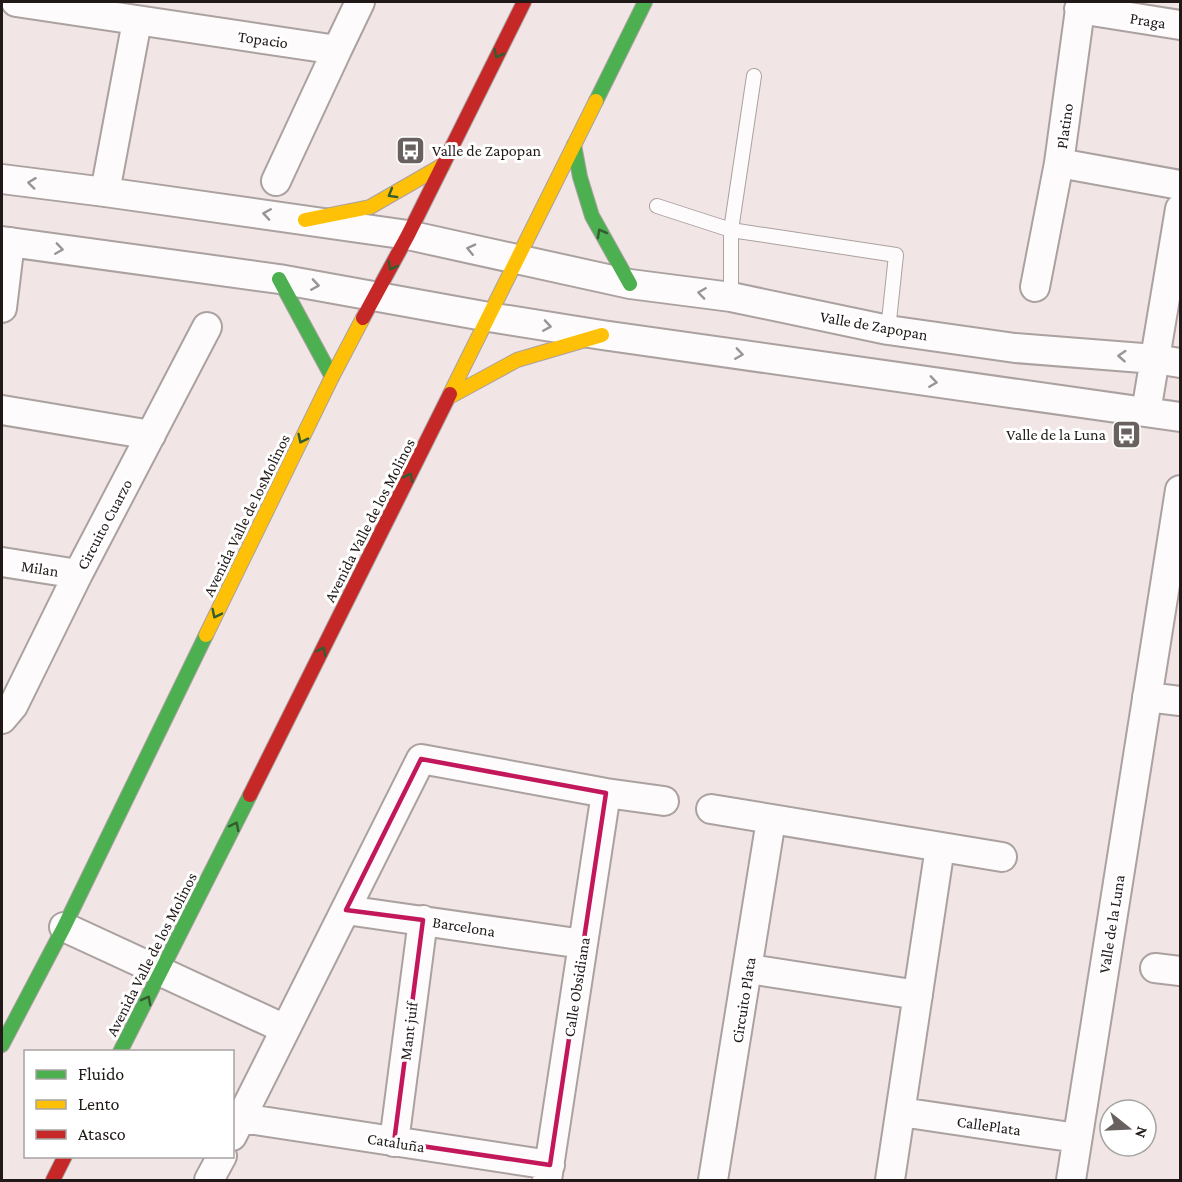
<svg xmlns="http://www.w3.org/2000/svg" width="1182" height="1182" font-family="'Crimson Pro',serif">
<rect width="100%" height="100%" fill="#f1e6e5"/>
<g fill="none" stroke-linecap="round" stroke-linejoin="round">
<defs>
<path id="lane" d="M657,206L731,230L754,76
M731,297V230L896,255L888,330"/>
<path id="street" d="M16,2L337,50L360,2
M1079,9L1180,25
M1059,163L1180,185
M2,179L105,192L408,235L630,284L731,297L888,330L1015,348L1155,359L1180,363
M276,181L337,50
M105,192L137,21
M2,241L279,279L489,317L602,335L1180,417
M1035,287L1059,163L1081,2
M2,308L10,242
M2,410L151,435
M1146,412L1180,209
M2,562L78,574
M1147,697L1180,701
M2,719L13,706L78,574L207,327
M711,809L1002,857
M346,910L583,944
M64,927L285,1029
M1155,968L1180,971
M749,969L918,995
M901,1112L1077,1138
M242,1118L550,1165
M232,1136L421,759L606,793L664,801
M394,1142L423,920
M209,1180L222,1156
M547,1180L606,793
M713,1180L771,820
M890,1180L940,847
M1071,1180L1180,490"/>
<path id="fast" d="M596,101L645,2
M574,145L580,177L592,216L630,284
M279,279L332,377
M2,1045L64,927L206,635
M120,1052L250,795"/>
<path id="slow" d="M305,220L370,207L443,165
M450,394L596,101
M449,397L517,360L602,335
M206,635L332,377L363,318"/>
<path id="jam" d="M363,318L408,235L524,2
M250,795L450,394
M53,1180L65,1156"/>
</defs>
<use href="#lane" stroke="#aaa1a0" stroke-width="16"/>
<use href="#street" stroke="#aaa1a0" stroke-width="32"/>
<use href="#fast" stroke="#aaa1a0" stroke-width="16"/>
<use href="#slow" stroke="#aaa1a0" stroke-width="16"/>
<use href="#jam" stroke="#aaa1a0" stroke-width="16"/>
<use href="#lane" stroke="#fdfbfb" stroke-width="14"/>
<use href="#street" stroke="#fdfbfb" stroke-width="28"/>
<use href="#fast" stroke="#4caf50" stroke-width="14"/>
<use href="#slow" stroke="#ffc107" stroke-width="14"/>
<use href="#jam" stroke="#c62828" stroke-width="14"/>
</g>
<defs><path id="oneway-chevron" d="M-2-3.5L2.5 0L-2 3.5" fill="none" stroke-width="1.6" stroke-linecap="round" stroke-linejoin="round" transform="scale(1.5)"/></defs>
<g stroke="#345c31">
<use href="#oneway-chevron" transform="translate(498 54) rotate(116)"/>
<use href="#oneway-chevron" transform="translate(392 194) rotate(150)"/>
<use href="#oneway-chevron" transform="translate(601 233) rotate(-119)"/>
<use href="#oneway-chevron" transform="translate(392 266) rotate(118)"/>
<use href="#oneway-chevron" transform="translate(302 439) rotate(116)"/>
<use href="#oneway-chevron" transform="translate(409 477) rotate(-63)"/>
<use href="#oneway-chevron" transform="translate(216 614) rotate(116)"/>
<use href="#oneway-chevron" transform="translate(322 651) rotate(-63)"/>
<use href="#oneway-chevron" transform="translate(235 826) rotate(-63)"/>
<use href="#oneway-chevron" transform="translate(147 1000) rotate(-62)"/>
</g>
<g stroke="#9a9595">
<use href="#oneway-chevron" transform="translate(32 183) rotate(-173)"/>
<use href="#oneway-chevron" transform="translate(267 214) rotate(-171)"/>
<use href="#oneway-chevron" transform="translate(59 249) rotate(8)"/>
<use href="#oneway-chevron" transform="translate(471 249) rotate(-167)"/>
<use href="#oneway-chevron" transform="translate(315 285) rotate(9)"/>
<use href="#oneway-chevron" transform="translate(702 293) rotate(-172)"/>
<use href="#oneway-chevron" transform="translate(547 326) rotate(9)"/>
<use href="#oneway-chevron" transform="translate(739 354) rotate(8)"/>
<use href="#oneway-chevron" transform="translate(1122 356) rotate(-176)"/>
<use href="#oneway-chevron" transform="translate(933 382) rotate(8)"/>
</g>
<path fill="none" stroke="#c2185b" stroke-width="4.5" stroke-linejoin="round" d="M421,759L606,793L550,1165L394,1142L423,920L346,910Z"/>
<defs>
<symbol id="bus-square" viewBox="-11 -11 22 22"><rect x="-9" y="-9" width="18" height="18" rx="4" fill="#696160" stroke="#fff"/><path d="M-5-6H5V4H4V6H2V4H-2V6H-4V4H-5ZM-3.5-4V0h7V-4ZM-3.5 1.2v1.5H-2V1.2ZM2 1.2v1.5H3.5V1.2Z" fill="#fff"/></symbol>
</defs>
<g fill-rule="evenodd">
<use href="#bus-square" x="394" y="134" width="33" height="33"/>
<use href="#bus-square" x="1110" y="418" width="33" height="33"/>
</g>
<g text-anchor="middle" stroke-width="6" stroke-linejoin="round" paint-order="stroke">
<g font-size="16" fill="#201918" stroke="#fff">
<text transform="translate(1148 20) rotate(9)" y="6">Praga</text>
<text transform="translate(263 39) rotate(8)" y="6">Topacio</text>
<text transform="translate(1064 126) rotate(-82)" y="6">Platino</text>
<text transform="translate(874 325) rotate(10)" y="6">Valle de Zapopan</text>
<text transform="translate(246 515) rotate(-64)" y="6">Avenida Valle de losMolinos</text>
<text transform="translate(369 520) rotate(-63)" y="6">Avenida Valle de los Molinos</text>
<text transform="translate(104 524) rotate(-62)" y="6">Circuito Cuarzo</text>
<text transform="translate(40 568) rotate(9)" y="6">Milan</text>
<text transform="translate(1111 924) rotate(-81)" y="6">Valle de la Luna</text>
<text transform="translate(464 926) rotate(9)" y="6">Barcelona</text>
<text transform="translate(151 954) rotate(-63)" y="6">Avenida Valle de los Molinos</text>
<text transform="translate(576 987) rotate(-81)" y="6">Calle Obsidiana</text>
<text transform="translate(743 1000) rotate(-81)" y="6">Circuito Plata</text>
<text transform="translate(408 1031) rotate(-83)" y="6">Mant juif</text>
<text transform="translate(989 1125) rotate(8)" y="6">CallePlata</text>
<text transform="translate(396 1142) rotate(9)" y="6">Cataluña</text>
</g>
<g font-size="16" fill="#201918" stroke="#fff" text-anchor="start">
<text x="432" y="156">Valle de Zapopan</text>
<text x="1106" y="440" text-anchor="end">Valle de la Luna</text>
</g>
</g>
<rect width="1182" height="1182" fill="none" stroke="#201918" stroke-width="6"/>
<rect x="24" y="1050" width="210" height="108" fill="#ffffff" stroke="#a6a3a3" stroke-width="1.5"/>
<rect x="36" y="1070" width="30" height="9" fill="#4caf50" stroke="#a6a3a3" stroke-width="1.5"/>
<text x="78" y="1080" font-size="18" fill="#201918">Fluido</text>
<rect x="36" y="1100" width="30" height="9" fill="#ffc107" stroke="#a6a3a3" stroke-width="1.5"/>
<text x="78" y="1110" font-size="18" fill="#201918">Lento</text>
<rect x="36" y="1130" width="30" height="9" fill="#c62828" stroke="#a6a3a3" stroke-width="1.5"/>
<text x="78" y="1140" font-size="18" fill="#201918">Atasco</text>
<g transform="translate(1128 1128) rotate(108)"><circle r="28" fill="#ffffff" stroke="#a6a3a3" stroke-width="1.5"/>
<path d="M0-4.5L10 22L0 15L-10 22Z" fill="#696160"/>
<text y="-9" font-size="16" font-weight="bold" text-anchor="middle" fill="#201918">N</text>
</g>
</svg>
